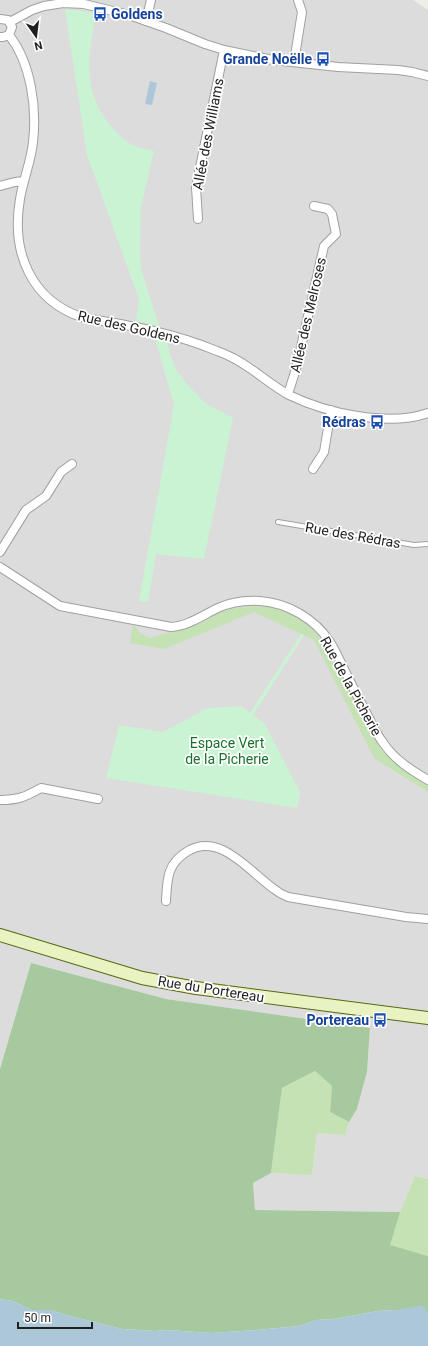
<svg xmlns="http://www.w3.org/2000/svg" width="428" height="1346" font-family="Roboto,sans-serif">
<rect width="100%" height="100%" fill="#eeede6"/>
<path fill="#dddcdc" d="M0,0H413L428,10V1179L415,1176L400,1212L255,1210L253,1183L271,1173L312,1175L317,1133L345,1135L349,1122L357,1109L367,1072L370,1028L166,999L31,963L0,1069Z"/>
<path fill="#c4e2b3" d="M252,606C308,606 324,641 347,684C358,704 369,725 379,746C393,763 410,774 428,785V792L374,758L314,640L254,612L164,649L130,643L133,625L135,626L140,633L150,638L167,633L180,631L220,612L234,608Z
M315,1071L332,1086L330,1112L349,1122L345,1135L317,1133L312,1175L271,1173L282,1088Z
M415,1176L428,1179V1256L389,1245L400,1212Z"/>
<path fill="#a7c9a0" d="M31,963L166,999L370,1028L367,1072L357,1109L349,1122L330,1112L332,1086L315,1071L282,1088L271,1173L253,1183L255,1210L400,1212L390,1245L428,1256V1313L396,1310L378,1311L334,1319L316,1320L299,1326L257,1330L211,1333L166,1330L155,1331L122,1329L66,1315L51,1310H32L12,1301L0,1299V1069Z"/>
<path fill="#c9f3d2" d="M65,9L96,13C89,53 81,91 110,125C116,132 124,141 133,145C139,148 147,149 154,151L141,207L140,249L141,269L159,326L136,321L139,299L87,155Z
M155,338L167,342L170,354L177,371L185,382L205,403L233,418L204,559L156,554L148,602L139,601L174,405Z
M301,634L304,635L253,715L265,724L300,792L297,808L106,778L119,725L163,732L208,708L241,706L250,713Z"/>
<path fill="#acc7d7" d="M150,81L157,83L152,105L145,104Z
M0,1299L12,1301L32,1310H51L66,1315L122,1329L155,1331L166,1330L211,1333L257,1330L299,1326L316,1320L334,1319L378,1311L396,1310L422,1305L428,1313V1346H0Z"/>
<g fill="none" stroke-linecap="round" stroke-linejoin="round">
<defs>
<path id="lane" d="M278,522L414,545L428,544"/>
<path id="street" d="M0,19L8,20L12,27L9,35L3,37H0
M146,21L151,0
M10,22L32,10L44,6L63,3L84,4L129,15L166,28L205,44L224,50L273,60L338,67L398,70L412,72L428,76
M9,35C31,63 37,107 33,142C31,162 23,180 20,199C11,251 30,301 84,318C129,325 174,333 217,351C229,355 241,362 251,369C264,378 276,388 289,395C326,413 388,427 428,413
M294,62L302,12L298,0
M0,186L15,182L24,181
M198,219L196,187L224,50
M288,394L296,369L324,246L336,234L332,214L328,209L314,206
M313,469L324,452L331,410
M0,552L26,510L46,496L61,472L72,464
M0,567L60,606L171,627C188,626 203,615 218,608C231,602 246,600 260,601C288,603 315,619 330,642C335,650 339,659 343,667C351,684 360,701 369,718C373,727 378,736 384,744C395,760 411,770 428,780
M0,800C18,800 25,797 41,788L98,799
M166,901C167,880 167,863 188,851C221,831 252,875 277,891C280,894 284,895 288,897L406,917L428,919"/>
<path id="secondary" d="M0,935L142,978L196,988L428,1018"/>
</defs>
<use href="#lane" stroke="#a0a0a0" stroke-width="6"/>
<use href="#street" stroke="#a0a0a0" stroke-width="10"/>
<use href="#secondary" stroke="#546912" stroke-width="14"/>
<use href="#lane" stroke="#fff" stroke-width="4"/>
<use href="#street" stroke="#fff" stroke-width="8"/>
<use href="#secondary" stroke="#e9f2c1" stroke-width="12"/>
</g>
<defs>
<symbol id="bus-bare" viewBox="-9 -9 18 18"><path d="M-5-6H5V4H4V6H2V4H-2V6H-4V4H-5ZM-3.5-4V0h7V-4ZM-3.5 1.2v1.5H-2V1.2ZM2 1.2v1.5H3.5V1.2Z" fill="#1a4fb4" stroke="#fff" stroke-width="2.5" paint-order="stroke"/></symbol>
</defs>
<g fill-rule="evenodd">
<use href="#bus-bare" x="90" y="4" width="20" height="20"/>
<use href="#bus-bare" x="313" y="49" width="20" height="20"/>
<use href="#bus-bare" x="367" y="412" width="20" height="20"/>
<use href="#bus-bare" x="370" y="1010" width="20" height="20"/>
</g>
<g text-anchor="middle" stroke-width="3.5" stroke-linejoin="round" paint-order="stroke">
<g font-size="14" font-weight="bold" fill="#164399" stroke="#fff" text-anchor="end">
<text x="111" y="19" text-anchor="start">Goldens</text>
<text x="312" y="64">Grande Noëlle</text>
<text x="366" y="427">Rédras</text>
<text x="369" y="1025">Portereau</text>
</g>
<g font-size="14" fill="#1f1f1f" stroke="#fff">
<text transform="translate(208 134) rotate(-79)" y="5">Allée des Williams</text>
<text transform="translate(308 315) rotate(-77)" y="5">Allée des Melroses</text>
<text transform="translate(129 327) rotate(13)" y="5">Rue des Goldens</text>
<text transform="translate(353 535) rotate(10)" y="5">Rue des Rédras</text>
<text transform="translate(351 686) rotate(61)" y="5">Rue de la Picherie</text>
<text transform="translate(211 989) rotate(9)" y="5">Rue du Portereau</text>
</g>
<g font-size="14" fill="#19712c" stroke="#fff">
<text x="227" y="748">Espace Vert<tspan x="227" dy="16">de la Picherie</tspan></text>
</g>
</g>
<g transform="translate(36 36) rotate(166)" stroke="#ffffff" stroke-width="3" paint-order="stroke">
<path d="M0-3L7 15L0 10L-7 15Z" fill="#1f1f1f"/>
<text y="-6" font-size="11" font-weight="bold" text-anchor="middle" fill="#1f1f1f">N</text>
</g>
<path d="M18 1322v6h74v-6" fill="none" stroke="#1f1f1f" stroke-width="2"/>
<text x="24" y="1322" font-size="12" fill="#1f1f1f" stroke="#ffffff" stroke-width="3" paint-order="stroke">50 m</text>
</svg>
